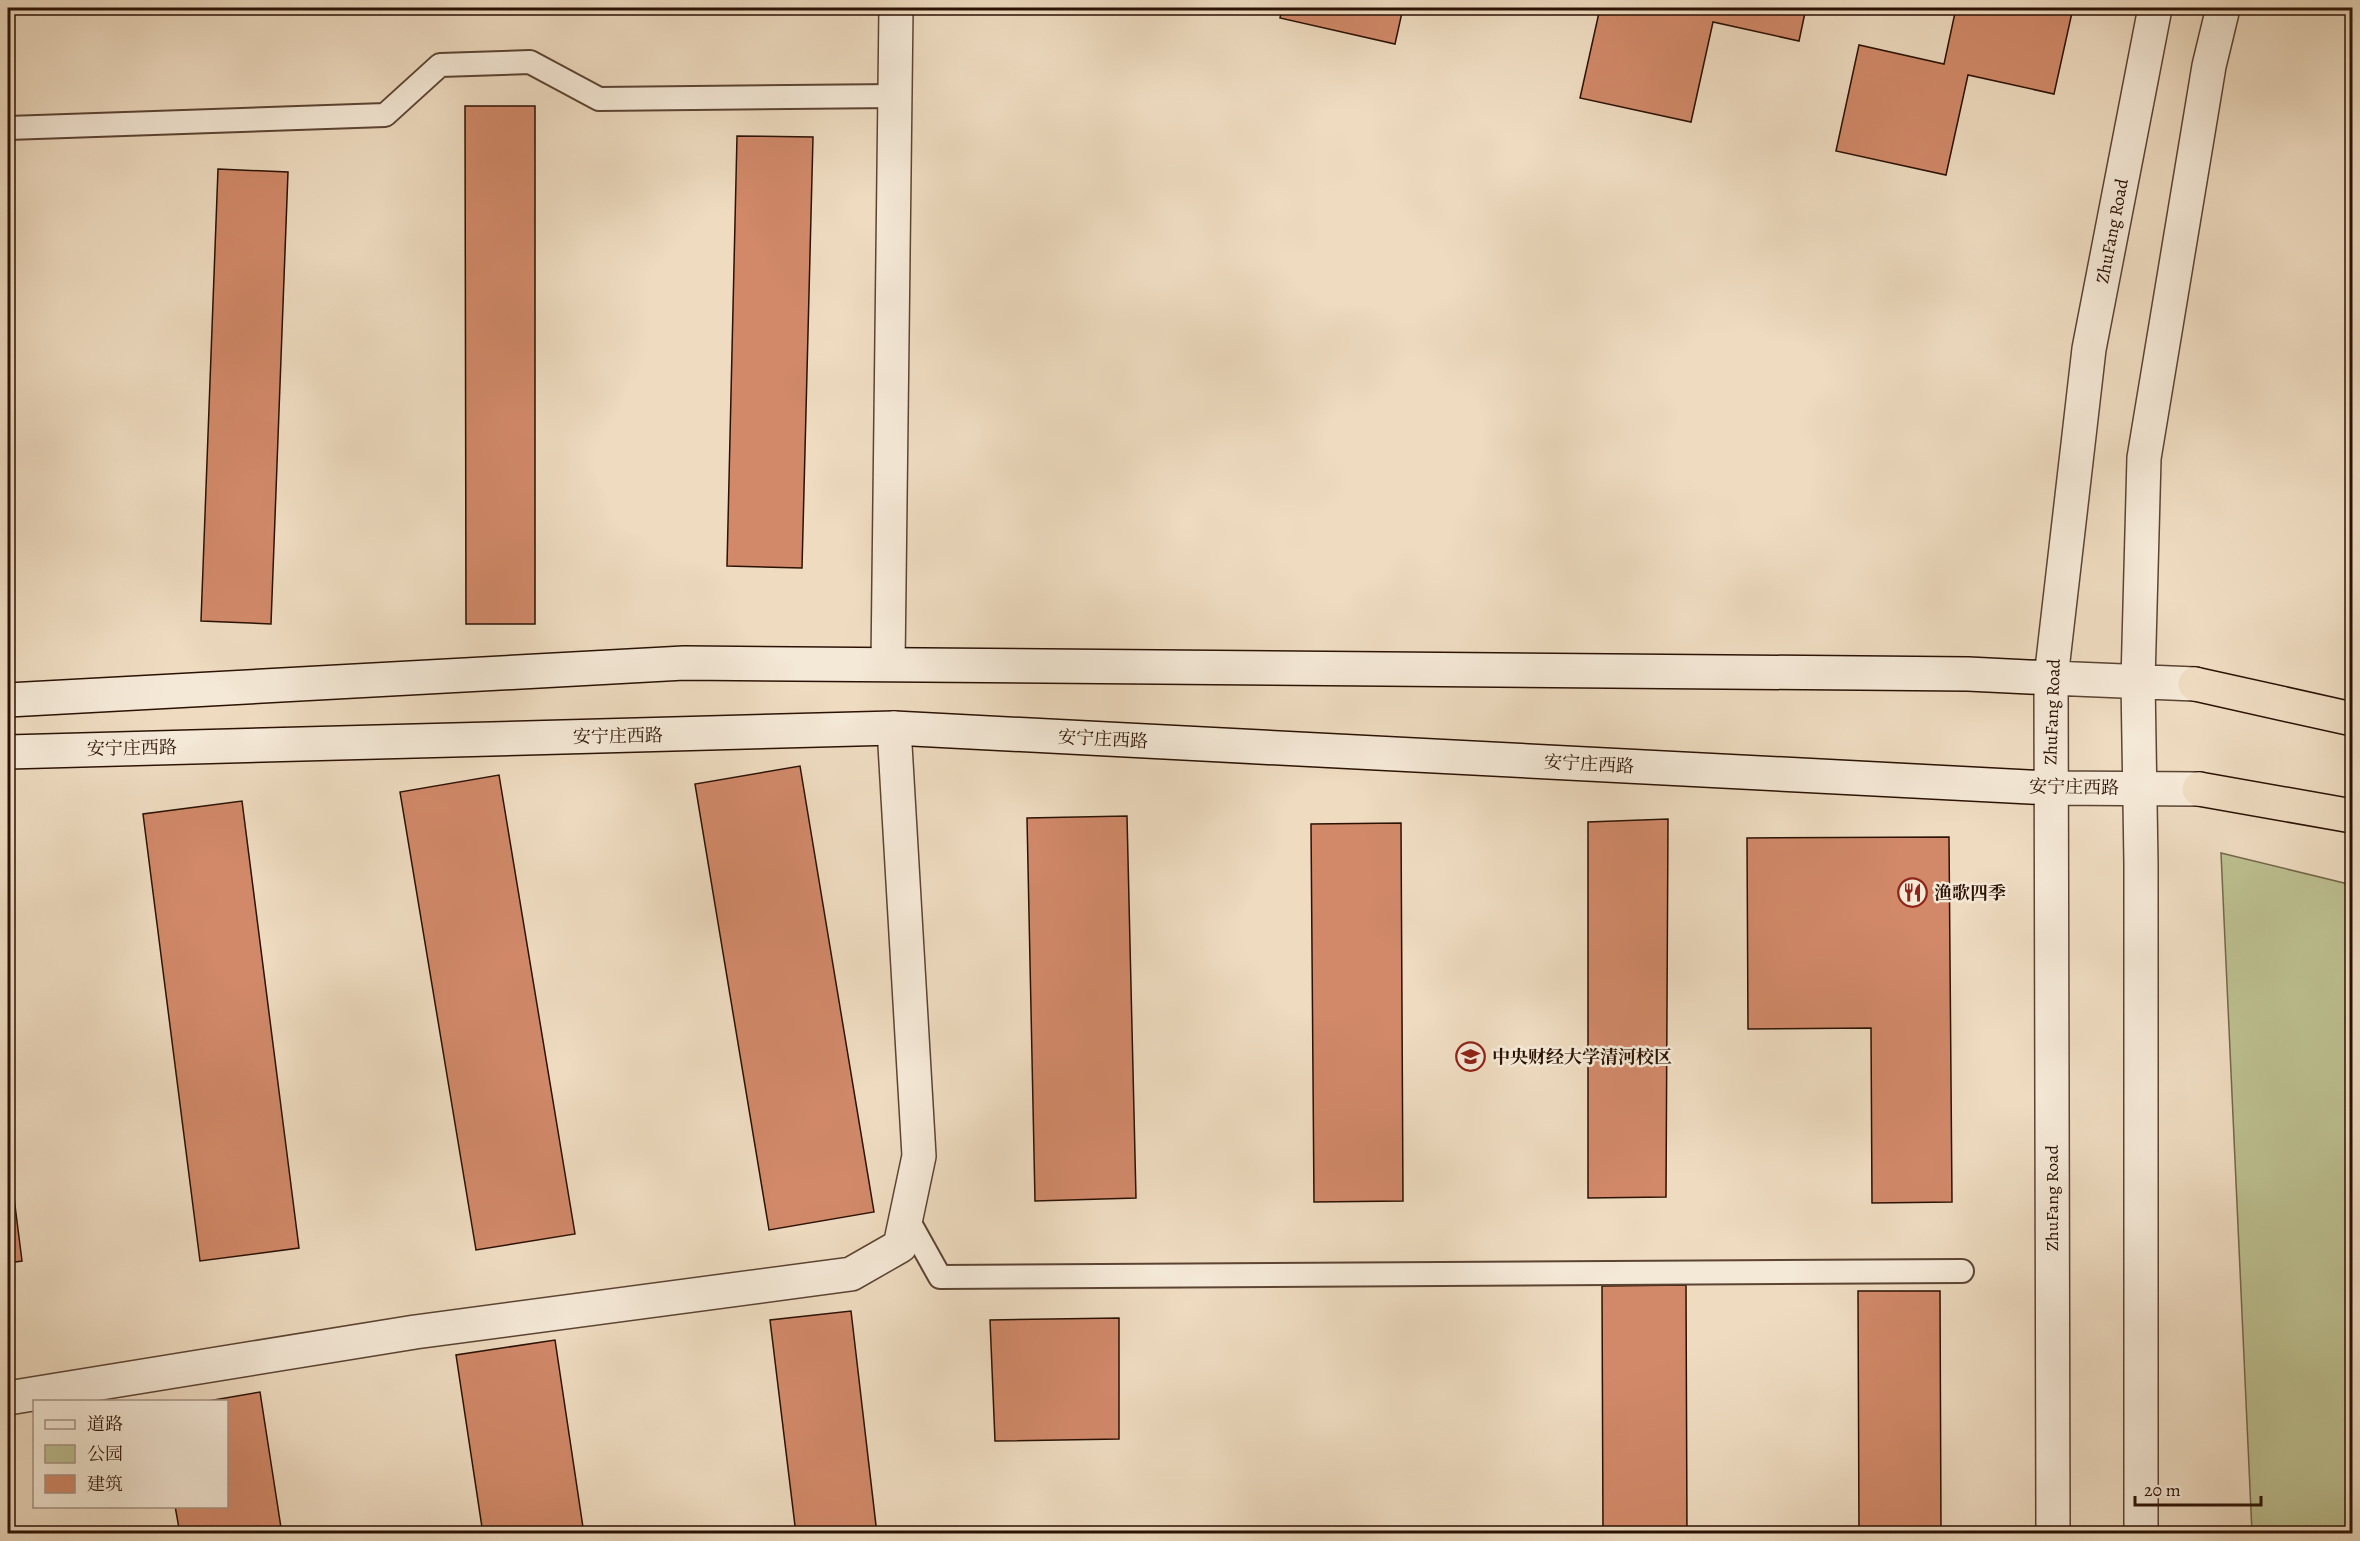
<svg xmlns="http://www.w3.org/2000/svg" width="2360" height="1541" font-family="Alegreya,'Noto Serif SC',serif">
<rect width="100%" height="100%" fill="#eedbc0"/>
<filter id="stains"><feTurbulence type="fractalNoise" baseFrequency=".00333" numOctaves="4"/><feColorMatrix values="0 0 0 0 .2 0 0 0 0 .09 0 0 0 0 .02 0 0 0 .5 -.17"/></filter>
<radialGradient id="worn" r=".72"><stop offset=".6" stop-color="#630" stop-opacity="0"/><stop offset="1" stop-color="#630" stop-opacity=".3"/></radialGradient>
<path fill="#bcbf90" stroke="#74684a" stroke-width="1.5" d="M2221,853L2344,883L2352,890V1533H2252Z"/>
<path fill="#d18969" stroke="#2b1204" stroke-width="1.5" d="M1282,8H1403L1395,44L1280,18Z
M1600,8H1675L1688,10L1689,8H1806L1799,41L1713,22L1691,122L1580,98Z
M1956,8H2073L2054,94L1968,75L1946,175L1836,151L1859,45L1944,64Z
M465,106H535V624H466Z
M737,136L813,137L802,568L727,566Z
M218,169L288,172L271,624L201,621Z
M8,186L11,187L8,280Z
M800,766L874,1212L769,1230L695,784Z
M499,775L575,1234L476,1250L400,792Z
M242,801L299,1248L200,1261L143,814Z
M1127,816L1136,1198L1035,1201L1027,818Z
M1668,819L1666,1197L1588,1198V822Z
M1401,823L1403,1201L1314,1202L1311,824Z
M1949,837L1952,1202L1872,1203L1871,1028L1748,1029L1747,838Z
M8,1150L22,1261L8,1263Z
M1686,1285L1687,1534H1603L1602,1286Z
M1858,1291H1940L1941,1534H1859Z
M851,1311L877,1534H796L770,1320Z
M1119,1318V1439L995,1441L990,1320Z
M555,1340L584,1534H483L456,1355Z
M260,1392L282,1534H180L175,1506H226V1402H202Z"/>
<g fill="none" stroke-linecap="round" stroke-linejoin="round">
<defs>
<path id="service" d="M8,128L385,115L440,65L530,62L599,99L894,96
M906,1216L940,1277L1962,1271"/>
<path id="minor" d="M888,664L896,8
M8,1398L415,1332L851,1274L900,1246L919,1156L894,728"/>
<path id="tertiary" d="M2051,678L2195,684
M2050,788L2199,789
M2053,1534L2051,678L2089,349L2155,8
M2141,1534V863L2138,681L2144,458L2209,66L2223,8"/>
<path id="secondary" d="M8,700L684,663L1968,674L2051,678
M8,752L894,728L2050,788"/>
<path id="motorway" d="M2195,684L2352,719
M2199,789L2352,816"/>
</defs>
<use href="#service" stroke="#5c4433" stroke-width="26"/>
<use href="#minor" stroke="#5c4433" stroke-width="36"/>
<use href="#tertiary" stroke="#5c4433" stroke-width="36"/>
<use href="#secondary" stroke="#2b1204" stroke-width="36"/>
<use href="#motorway" stroke="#2b1204" stroke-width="36"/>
<use href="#service" stroke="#f4e8d6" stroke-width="22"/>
<use href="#minor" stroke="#f4e8d6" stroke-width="33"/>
<use href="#tertiary" stroke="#f4e8d6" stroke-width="33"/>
<use href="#secondary" stroke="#f4e8d6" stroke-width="33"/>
<use href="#motorway" stroke="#eedbc0" stroke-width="33"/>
</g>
<defs>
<symbol id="restaurant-ring" viewBox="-11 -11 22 22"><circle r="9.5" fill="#f4e8d6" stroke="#8f2418" stroke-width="1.5"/><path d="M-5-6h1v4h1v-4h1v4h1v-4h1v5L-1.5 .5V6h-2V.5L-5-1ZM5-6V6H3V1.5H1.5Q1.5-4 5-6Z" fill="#8f2418"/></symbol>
<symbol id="university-ring" viewBox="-11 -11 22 22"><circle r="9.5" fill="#f4e8d6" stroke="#8f2418" stroke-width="1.5"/><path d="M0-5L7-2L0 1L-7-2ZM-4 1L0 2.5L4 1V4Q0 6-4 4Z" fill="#8f2418"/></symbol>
</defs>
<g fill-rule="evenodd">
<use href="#restaurant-ring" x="1896" y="876" width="33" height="33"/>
<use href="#university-ring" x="1454" y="1040" width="33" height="33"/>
</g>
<g text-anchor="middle" stroke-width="5" stroke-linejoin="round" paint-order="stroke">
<g font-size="18" fill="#2b1204" stroke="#f4e8d6">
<text transform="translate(2112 231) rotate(-79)" y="6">ZhuFang Road</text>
<text transform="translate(2052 712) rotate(-88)" y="6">ZhuFang Road</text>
<text transform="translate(618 736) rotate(-1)" y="6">安宁庄西路</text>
<text transform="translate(1103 739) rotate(3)" y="6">安宁庄西路</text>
<text transform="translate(132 748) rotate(-1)" y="6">安宁庄西路</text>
<text transform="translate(1589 764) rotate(3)" y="6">安宁庄西路</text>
<text transform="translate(2074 787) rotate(1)" y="6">安宁庄西路</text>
<text transform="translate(2052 1198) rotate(-90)" y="6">ZhuFang Road</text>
</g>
<g font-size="18" font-weight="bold" fill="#2b1204" stroke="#f4e8d6" text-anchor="start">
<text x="1934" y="899">渔歌四季</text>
<text x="1492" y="1063">中央财经大学清河校区</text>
</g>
</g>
<rect width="2360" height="1541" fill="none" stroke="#eedbc0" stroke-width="30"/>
<rect x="9" y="9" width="2342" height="1523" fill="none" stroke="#2b1204" stroke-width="3"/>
<rect x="15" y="15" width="2330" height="1511" fill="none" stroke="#2b1204" stroke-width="1.5"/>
<rect x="33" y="1400" width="195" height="108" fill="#f4e8d6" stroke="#a49282" stroke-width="1.5"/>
<rect x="45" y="1420" width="30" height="9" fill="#f4e8d6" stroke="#a49282" stroke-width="1.5"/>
<text x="87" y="1430" font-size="18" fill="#2b1204">道路</text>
<rect x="45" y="1445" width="30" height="18" fill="#bcbf90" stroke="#a49282" stroke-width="1.5"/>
<text x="87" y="1460" font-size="18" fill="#2b1204">公园</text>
<rect x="45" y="1475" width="30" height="18" fill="#d18969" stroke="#a49282" stroke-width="1.5"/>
<text x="87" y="1490" font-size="18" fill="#2b1204">建筑</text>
<path d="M2135 1496v9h126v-9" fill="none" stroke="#2b1204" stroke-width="3"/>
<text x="2144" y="1496" font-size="18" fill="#2b1204" stroke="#f4e8d6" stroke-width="4.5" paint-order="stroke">20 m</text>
<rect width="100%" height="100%" filter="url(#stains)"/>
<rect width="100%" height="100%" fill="url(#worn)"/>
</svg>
